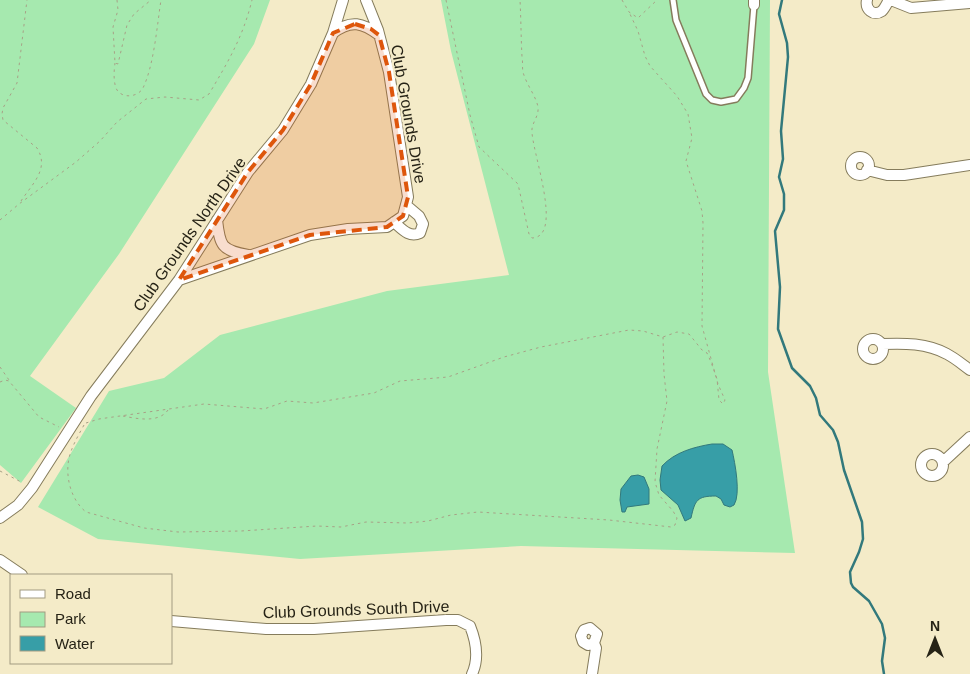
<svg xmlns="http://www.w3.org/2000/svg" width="970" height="674" font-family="Helvetica,sans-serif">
<rect width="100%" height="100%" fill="#f4ebc8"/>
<path fill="#a6e9af" d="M0,0H270L254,44L119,254L30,376L76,408L21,483L0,465Z
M441,0H770L768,372L795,553L521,546L300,559L98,539L38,507L109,391L164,378L220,335L387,291L509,275L451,51Z"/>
<path fill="#379ea7" stroke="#32797c" d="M712,444H723L732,450C735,463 741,494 734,505L730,507L724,505L721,499L716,496C697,496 695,500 691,518L685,521L678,505L661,490L660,480L662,466C675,452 694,447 712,444Z
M638,475L644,477L649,489V504L627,507L625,512H622L620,500L621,489L631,476Z"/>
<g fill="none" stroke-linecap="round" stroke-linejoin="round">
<path stroke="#32797c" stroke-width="2.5" d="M782,0L779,14L787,43L788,57L781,131L783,159L779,177L784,194V210L775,231L780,287L778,329L792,368L810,386L816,398L820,415L833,430L838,442L844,470L862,522L863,539L859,552L850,572L851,583L853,587L869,601L882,624L885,638L882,661L884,674"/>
<defs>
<path id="service" d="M673,0L676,20L706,94L712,100L721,102L736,99L744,88L748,78L754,5"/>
<path id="minor" d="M754,0V5
M867,0C865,9 873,17 882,11C885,8 887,3 889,0
M891,0L911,8L970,3
M333,33C351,19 363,23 379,35
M851 166a9 9 0 1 1 18 0a9 9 0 1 1-18 0Z
M867,170L887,175H904L970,165
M217,220C220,246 221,250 248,255
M394,222C402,229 409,238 420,233L423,224L419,216L406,205
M179,280L310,235L348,229L387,227L403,216L408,197L389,72L378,30L366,0
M863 349a10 10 0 1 1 20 0a10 10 0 1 1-20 0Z
M882,344C904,343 927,343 947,354C955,358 963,365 970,370
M921 465a11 11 0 1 1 22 0a11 11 0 1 1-22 0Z
M943,462L970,437
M0,518L18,505L32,488L91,396L179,280L248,172L283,130L311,84L333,33L343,0
M0,560L22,575
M171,621L266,629H314L446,620H458L470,626C476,641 479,659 472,674
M592,674L596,648L594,643L597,634L590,628L584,630L581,636L583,642L588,645L594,643"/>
</defs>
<use href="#service" stroke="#857c5c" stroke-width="8"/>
<use href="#minor" stroke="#857c5c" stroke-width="12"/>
<path stroke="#a7a186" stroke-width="1" stroke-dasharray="2.5 4" stroke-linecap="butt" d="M117,0L118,10L113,27L115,63L118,64L127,25L134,14L151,0
M446,0L470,115L479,147L518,184L529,234L532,238C565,237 530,147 532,129C533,121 539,116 538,107C536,96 526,84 523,72C522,67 523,62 522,57C521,38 521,19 520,0
M622,0L629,12L638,18L657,0
M115,63C114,70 113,83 117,90C123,99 138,97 143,88C154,65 157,26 161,0
M21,201C32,184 50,169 37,148L3,120L2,114L3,108L17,83L27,0
M0,220L19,204L76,162L100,141L117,122L146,99L165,97L199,100L209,94C228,62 243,37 252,0
M0,367L9,380
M0,382L5,380L9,381L39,417L59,427
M123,416C138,419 159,423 168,410
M86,423L99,419L204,404L264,409L287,401L313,403L374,393L400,381L448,377L504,357L541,347L629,330L643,331L663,337L677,332L689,334L702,350L707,353L711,362L717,379L719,400L723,404L725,400L718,384L702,326L703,223L702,211L686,161L692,138L688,114L677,96L650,66L645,56L638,31L629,12
M84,425C78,436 72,446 69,458C65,477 71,500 86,512L144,528L178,532L241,531L317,526L341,527L366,522L408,523L428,521L451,515L478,512L609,520L671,527L675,525L677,518L673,511L659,495L655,482L657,449L667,401L664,374L663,337
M0,471L23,483"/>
<use href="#service" stroke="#fff" stroke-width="5"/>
<use href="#minor" stroke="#fff" stroke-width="10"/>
</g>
<path fill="#de560c" fill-opacity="0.2" stroke="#de560c" stroke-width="4" stroke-dasharray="10 6" stroke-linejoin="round" d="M355,24L371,29L379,35L389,72L408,197L403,216L387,227L310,235L179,280L248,172L283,130L311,84L333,33Z"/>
<g text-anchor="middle" stroke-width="4.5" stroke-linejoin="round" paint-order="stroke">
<g font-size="16" fill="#262316" stroke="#f4ebc8">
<text transform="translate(409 114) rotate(80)" y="6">Club Grounds Drive</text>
<text transform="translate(189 234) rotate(-55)" y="6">Club Grounds North Drive</text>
<text transform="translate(356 609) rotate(-2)" y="6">Club Grounds South Drive</text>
</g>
</g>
<rect x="10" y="574" width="162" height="90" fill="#f4ebc8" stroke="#a29b81"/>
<rect x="20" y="590" width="25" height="8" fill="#ffffff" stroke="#a29b81"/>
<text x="55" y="599" font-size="15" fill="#262316">Road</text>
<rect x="20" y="612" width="25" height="15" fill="#a6e9af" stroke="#a29b81"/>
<text x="55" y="624" font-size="15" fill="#262316">Park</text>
<rect x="20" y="636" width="25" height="15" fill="#379ea7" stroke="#a29b81"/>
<text x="55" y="649" font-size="15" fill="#262316">Water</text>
<g transform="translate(935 639)" stroke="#f4ebc8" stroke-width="4" paint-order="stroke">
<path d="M0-4L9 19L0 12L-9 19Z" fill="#262316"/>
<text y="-8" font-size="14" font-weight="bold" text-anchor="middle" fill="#262316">N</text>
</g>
</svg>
